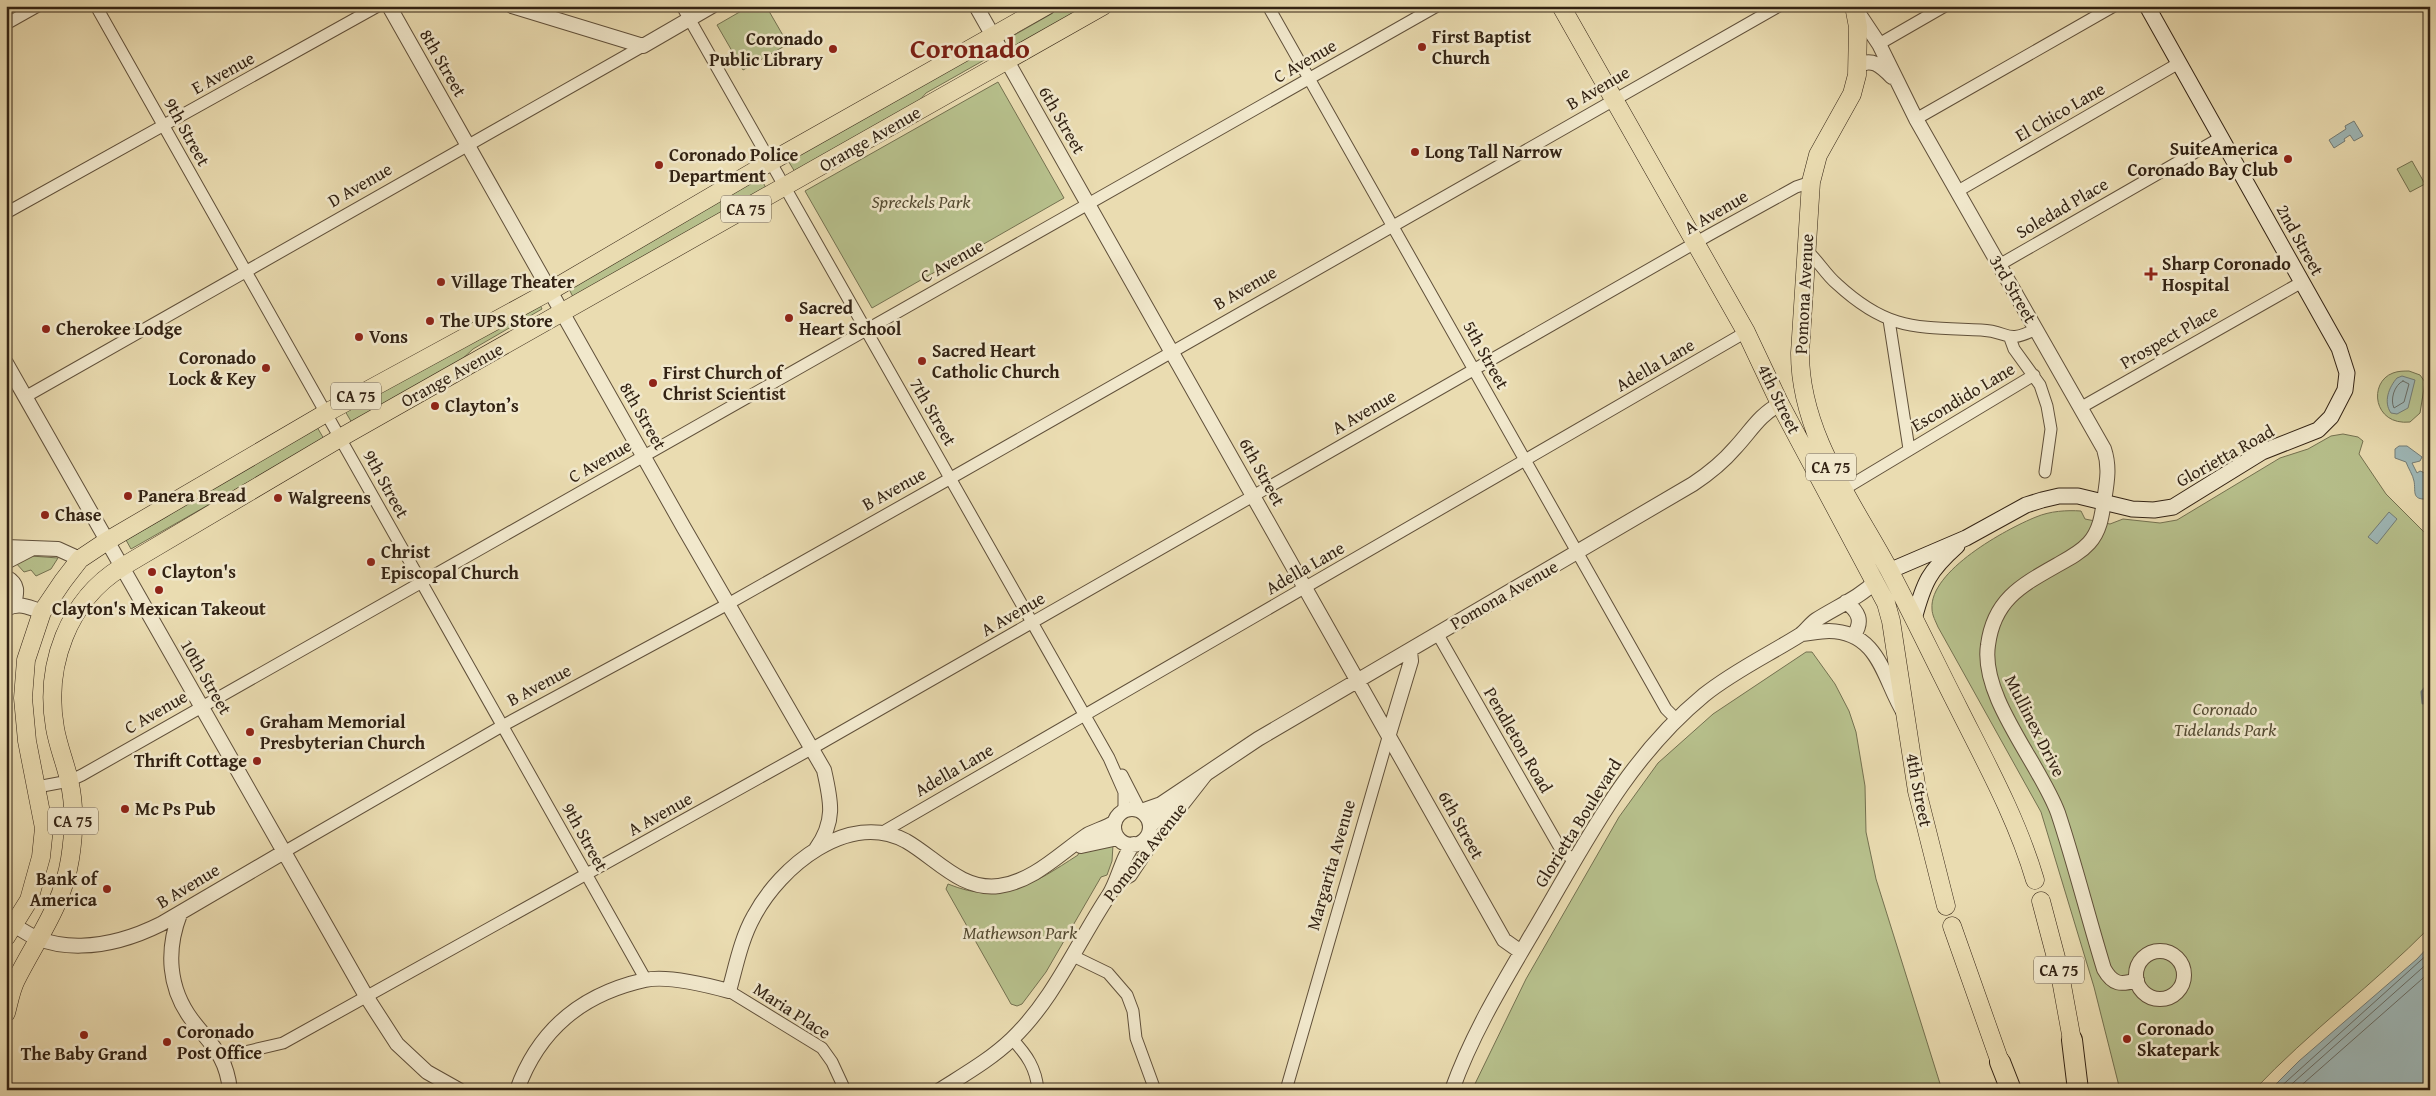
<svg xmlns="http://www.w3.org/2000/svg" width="2436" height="1096" font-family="'Gentium Book Plus',serif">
<rect width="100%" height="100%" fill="#eadcb1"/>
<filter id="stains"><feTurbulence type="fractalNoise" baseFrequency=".004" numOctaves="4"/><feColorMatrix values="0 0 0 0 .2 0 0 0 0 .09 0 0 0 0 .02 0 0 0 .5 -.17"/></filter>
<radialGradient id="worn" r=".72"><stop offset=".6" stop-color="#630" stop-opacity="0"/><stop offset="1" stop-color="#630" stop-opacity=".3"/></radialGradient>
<path fill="#b7c08c" stroke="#747150" d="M750,6H766L788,44L743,70L717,25Z
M1060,6H1087L1016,46L1011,37L1053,13Z
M980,49L986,59L926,93L919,101L795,172L787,159Z
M998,82L1064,198L872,308L805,191Z
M2412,161L2425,184L2410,192L2397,169Z
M759,175L766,188L574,299L569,289Z
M538,301L542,309L473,349L459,362L352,423L345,411Z
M2409,371L2420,375L2425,382L2420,413L2410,422C2373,426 2368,382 2393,373C2398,371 2404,371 2409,371Z
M317,427L324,439L131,549L126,540L168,516L187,500Z
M2343,434L2358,437L2363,441L2359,454L2386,494L2430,538V927C2374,984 2309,1032 2254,1090H2120L2094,987L2041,812L1938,627C1936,622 1932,615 1932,609C1929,571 2006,529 2036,517C2050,511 2067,510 2081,511L2085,519L2110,524L2123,519L2160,523L2177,520L2280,458L2308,449L2331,436Z
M31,556L58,558L51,569L36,576L31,570L24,572L15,562Z
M1806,652H1812L1835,684L1849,711L1856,732L1865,786L1866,832L1876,879L1942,1090H1472L1526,979L1619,817L1658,763L1713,714Z
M1113,845L1112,861L1107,875L1101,877L1046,972L1022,1004L1017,1006L1011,1004L946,889L948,884C1002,906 1033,884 1078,855L1079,851Z"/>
<path fill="#9eb8b8" stroke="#737c76" d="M2354,121L2363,136L2354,141L2350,135L2344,139L2345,141L2334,148L2329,140L2346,129L2345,126Z
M2402,376L2415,380L2408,408L2397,414L2391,413C2383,402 2389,387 2397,378Z
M2399,446H2407L2422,457L2420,461L2412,463L2417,473L2420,471L2430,475V503L2427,499C2411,500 2416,491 2414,481C2413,475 2408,468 2406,462L2395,458V449Z
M2389,512L2397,519L2377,544L2368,537Z
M2430,945V1090H2270L2299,1061L2417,959Z"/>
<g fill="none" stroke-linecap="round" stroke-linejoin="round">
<path stroke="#686d66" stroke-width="1" d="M2403,381L2409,384L2404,402L2394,408C2390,400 2394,385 2403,381Z
M2277,1090L2430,952
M2285,1090L2430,961
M2296,1090L2430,972"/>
<path stroke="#737c76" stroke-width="3" d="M2423,703L2422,692L2430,682"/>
<defs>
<path id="minor" d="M96,6L646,980
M682,6L1109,758L1124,792V811
M1268,6L1666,709L1675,718
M2429,6V8
M6,24L38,6
M1879,44L1945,6
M1916,119L2114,6
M1958,191L2179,63
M6,213L378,6
M1806,250C1818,260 1825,274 1837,284C1888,331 1916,327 1981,330C2010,331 2005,345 2036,329
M1999,265L2220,138
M1889,320L1909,449
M2010,338L2014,349L2040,385L2047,406L2051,429L2045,472
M25,397L643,46
M2080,408L2302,282
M1851,485L2034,375
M1437,633L1560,848L1574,861
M1122,775L1140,810
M37,787L69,781L82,775L1437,6
M881,833L1746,332
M284,852L502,726L728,604L951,478L1779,6
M1115,885L1131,876L1149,849L1206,776
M1073,956L1108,973L1127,995L1133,1011L1136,1038L1155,1090
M729,991L822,1048L832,1062L845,1090
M1012,1039C1027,1055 1036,1068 1038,1090
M223,1057L283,1043L811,749L1709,235L1796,187L1811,182
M1286,1090L1389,734"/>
<path id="tertiary" d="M389,6L684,528L824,770C831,801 836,821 816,849
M512,6L643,46L712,6
M976,6L1504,940L1521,952
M1855,8L1879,44L1916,119L2104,449C2110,467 2107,482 2104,501C2102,515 2100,531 2089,543C2081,552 2070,558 2059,564C2022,585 1994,599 1988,645C1980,697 2040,764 2058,813C2075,864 2088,917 2104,969C2113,985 2121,985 2137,980
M1857,66C1872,57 1881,66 1892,77
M6,363L366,996L397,1044L427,1072L459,1090
M6,547L58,549L80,559
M6,562L31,549
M6,577C19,584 17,592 14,605
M1846,602C1859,612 1863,621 1854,635
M6,609C19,602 29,607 42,612
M1802,634C1811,633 1821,631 1829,631C1880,632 1883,679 1904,713
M1389,734L1411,661L1410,651
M1114 827a18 18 0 1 1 36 0a18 18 0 1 1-36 0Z
M1141,811L1161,804L1258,739L1693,484C1708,474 1723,462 1735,448C1751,431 1759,415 1780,404
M1150,826L1177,801
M1081,846L1118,838
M180,914C166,950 168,988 192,1020C212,1046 226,1055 230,1090
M6,917C48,960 113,948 161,924L284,852
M2136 975a24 24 0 1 1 48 0a24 24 0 1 1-48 0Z
M517,1090C539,1029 582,994 645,980C667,975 707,985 729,991C736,966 741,939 754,916C780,867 848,810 906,841C936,858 961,891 999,886C1034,881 1059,854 1087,835C1096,830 1106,828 1115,822
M940,1090C965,1074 990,1060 1012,1039C1054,999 1077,943 1109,895C1119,879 1122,856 1134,844
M1452,1090C1472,1034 1503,983 1533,932C1584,846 1625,760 1704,695C1734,671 1768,655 1800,635C1806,631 1810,624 1816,620C1836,607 1859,598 1876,581"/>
<path id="secondary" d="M1889,571L1966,538L2026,505L2042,500L2059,496H2078L2132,509L2154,510L2173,507L2262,452L2318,430L2331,417L2345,390L2347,373L2339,348L2147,6
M1914,619C1924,582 1929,571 1957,546"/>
<path id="trunk" d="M1561,6L1746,332L1780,404L1886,603L1891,621L1917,791L1946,906
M1854,6L1858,27L1857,75L1852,94L1818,155L1811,182L1800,353C1800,433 1851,500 1888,568C1912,613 1934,660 1958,707C1986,763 2017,819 2035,880
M2041,901L2059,969L2072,1040
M1952,926L2000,1062
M6,937L29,900L41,857L44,828L27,741L23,698L26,660L42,612L63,581L80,559L107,541L326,413L550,291L770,162L1046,6
M6,1013C9,1002 11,990 16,980C36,940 63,905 70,859C74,834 75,805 69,780C65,762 58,746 55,728C44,666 68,600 122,567L340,438L1103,6"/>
<path id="motorway" d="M2072,1040L2078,1090
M2000,1062L2011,1090"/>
</defs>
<use href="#minor" stroke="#60503a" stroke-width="13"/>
<use href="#tertiary" stroke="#60503a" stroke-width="16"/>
<use href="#secondary" stroke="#322213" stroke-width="17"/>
<use href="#trunk" stroke="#322213" stroke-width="19"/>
<use href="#motorway" stroke="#322213" stroke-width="22"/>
<use href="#minor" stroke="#f1e8cc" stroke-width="11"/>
<use href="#tertiary" stroke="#f1e8cc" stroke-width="14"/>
<use href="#secondary" stroke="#f1e8cc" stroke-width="15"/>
<use href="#trunk" stroke="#eadcb1" stroke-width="18"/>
<use href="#motorway" stroke="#eadcb1" stroke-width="20"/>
</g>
<g fill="#8f2418" stroke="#f1e8cc" stroke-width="2">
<circle cx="1422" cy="47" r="5"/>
<circle cx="833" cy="49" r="5"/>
<circle cx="1415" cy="152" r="5"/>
<circle cx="2288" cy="159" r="5"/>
<circle cx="659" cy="165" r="5"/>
<path d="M2148.5 266.5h5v5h5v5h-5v5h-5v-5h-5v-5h5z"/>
<circle cx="441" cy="282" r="5"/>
<circle cx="789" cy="318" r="5"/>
<circle cx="430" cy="321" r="5"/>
<circle cx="46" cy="329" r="5"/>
<circle cx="359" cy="337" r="5"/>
<circle cx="922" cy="361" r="5"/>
<circle cx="266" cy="368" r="5"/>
<circle cx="653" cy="383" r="5"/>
<circle cx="435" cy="406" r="5"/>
<circle cx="128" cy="496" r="5"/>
<circle cx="278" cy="498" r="5"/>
<circle cx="45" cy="515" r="5"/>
<circle cx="371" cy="562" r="5"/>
<circle cx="152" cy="572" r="5"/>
<circle cx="159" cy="590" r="5"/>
<circle cx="250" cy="732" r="5"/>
<circle cx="257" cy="761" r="5"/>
<circle cx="125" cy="809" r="5"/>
<circle cx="107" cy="889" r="5"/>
<circle cx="84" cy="1035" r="5"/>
<circle cx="2127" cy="1039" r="5"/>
<circle cx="167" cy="1042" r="5"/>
</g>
<g text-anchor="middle" stroke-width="5" stroke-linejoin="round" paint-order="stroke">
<g fill="#f1e8cc" stroke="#6b5d4a" stroke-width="1">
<rect x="721" y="195.5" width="50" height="27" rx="4"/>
<rect x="331" y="382.5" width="50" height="27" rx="4"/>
<rect x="1806" y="453.5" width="50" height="27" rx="4"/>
<rect x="48" y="807.5" width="50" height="27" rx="4"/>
<rect x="2034" y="956.5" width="50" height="27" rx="4"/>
</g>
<g font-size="16" font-weight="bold" fill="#322213">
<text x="746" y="215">CA 75</text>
<text x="356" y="402">CA 75</text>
<text x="1831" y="473">CA 75</text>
<text x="73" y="827">CA 75</text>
<text x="2059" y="976">CA 75</text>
</g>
<g font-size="18" font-weight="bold" fill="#322213" stroke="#f1e8cc" text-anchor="start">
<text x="1432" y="43">First Baptist<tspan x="1432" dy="21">Church</tspan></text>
<text x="823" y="45" text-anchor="end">Coronado<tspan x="823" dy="21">Public Library</tspan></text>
<text x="2278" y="155" text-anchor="end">SuiteAmerica<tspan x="2278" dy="21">Coronado Bay Club</tspan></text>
<text x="1425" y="158">Long Tall Narrow</text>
<text x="669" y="161">Coronado Police<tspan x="669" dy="21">Department</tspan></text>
<text x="2162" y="270">Sharp Coronado<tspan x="2162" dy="21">Hospital</tspan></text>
<text x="451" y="288">Village Theater</text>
<text x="799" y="314">Sacred<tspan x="799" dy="21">Heart School</tspan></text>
<text x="440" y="327">The UPS Store</text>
<text x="56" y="335">Cherokee Lodge</text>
<text x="369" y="343">Vons</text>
<text x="932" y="357">Sacred Heart<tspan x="932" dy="21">Catholic Church</tspan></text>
<text x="256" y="364" text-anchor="end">Coronado<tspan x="256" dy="21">Lock &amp; Key</tspan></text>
<text x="663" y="379">First Church of<tspan x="663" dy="21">Christ Scientist</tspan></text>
<text x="445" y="412">Clayton’s</text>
<text x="138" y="502">Panera Bread</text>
<text x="288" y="504">Walgreens</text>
<text x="55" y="521">Chase</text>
<text x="381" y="558">Christ<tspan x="381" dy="21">Episcopal Church</tspan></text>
<text x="162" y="578">Clayton's</text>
<text x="159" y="615" text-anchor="middle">Clayton's Mexican Takeout</text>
<text x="260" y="728">Graham Memorial<tspan x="260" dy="21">Presbyterian Church</tspan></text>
<text x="247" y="767" text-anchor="end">Thrift Cottage</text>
<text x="135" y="815">Mc Ps Pub</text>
<text x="97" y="885" text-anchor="end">Bank of<tspan x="97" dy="21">America</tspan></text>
<text x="2137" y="1035">Coronado<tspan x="2137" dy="21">Skatepark</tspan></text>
<text x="177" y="1038">Coronado<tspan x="177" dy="21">Post Office</tspan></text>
<text x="84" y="1060" text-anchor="middle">The Baby Grand</text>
</g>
<g font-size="18" fill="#322213" stroke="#f1e8cc">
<text transform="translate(1305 61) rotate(-30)" y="6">C Avenue</text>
<text transform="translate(443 63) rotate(60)" y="6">8th Street</text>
<text transform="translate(223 73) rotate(-29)" y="6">E Avenue</text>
<text transform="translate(1598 88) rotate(-30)" y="6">B Avenue</text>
<text transform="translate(2060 112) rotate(-30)" y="6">El Chico Lane</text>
<text transform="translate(1062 120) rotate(60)" y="6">6th Street</text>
<text transform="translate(187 132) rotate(61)" y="6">9th Street</text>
<text transform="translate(870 139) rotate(-30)" y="6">Orange Avenue</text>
<text transform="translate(360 185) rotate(-30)" y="6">D Avenue</text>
<text transform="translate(2062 208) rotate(-30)" y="6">Soledad Place</text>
<text transform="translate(1716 212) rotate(-30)" y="6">A Avenue</text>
<text transform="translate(2300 240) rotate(61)" y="6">2nd Street</text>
<text transform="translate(952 261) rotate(-30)" y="6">C Avenue</text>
<text transform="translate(1245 288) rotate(-30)" y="6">B Avenue</text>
<text transform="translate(2013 289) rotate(60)" y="6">3rd Street</text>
<text transform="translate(1804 294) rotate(-87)" y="6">Pomona Avenue</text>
<text transform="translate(2169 337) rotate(-30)" y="6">Prospect Place</text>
<text transform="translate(1486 355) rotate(61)" y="6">5th Street</text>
<text transform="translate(1655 365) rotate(-30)" y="6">Adella Lane</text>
<text transform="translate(452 375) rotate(-29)" y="6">Orange Avenue</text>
<text transform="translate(1963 397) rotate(-31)" y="6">Escondido Lane</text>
<text transform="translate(1779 399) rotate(64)" y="6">4th Street</text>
<text transform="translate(933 412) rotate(60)" y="6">7th Street</text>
<text transform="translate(1364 412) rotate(-30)" y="6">A Avenue</text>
<text transform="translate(643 416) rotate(60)" y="6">8th Street</text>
<text transform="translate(2225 456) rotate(-29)" y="6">Glorietta Road</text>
<text transform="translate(600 461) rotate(-30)" y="6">C Avenue</text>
<text transform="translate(1262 472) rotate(61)" y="6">6th Street</text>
<text transform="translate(386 484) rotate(61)" y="6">9th Street</text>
<text transform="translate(894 489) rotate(-29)" y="6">B Avenue</text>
<text transform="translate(1305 568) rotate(-30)" y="6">Adella Lane</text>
<text transform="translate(1504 595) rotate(-30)" y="6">Pomona Avenue</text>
<text transform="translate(1013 614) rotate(-30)" y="6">A Avenue</text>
<text transform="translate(206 677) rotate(60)" y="6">10th Street</text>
<text transform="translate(539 685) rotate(-28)" y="6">B Avenue</text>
<text transform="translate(156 712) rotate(-30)" y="6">C Avenue</text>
<text transform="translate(2035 726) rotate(63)" y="6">Mullinex Drive</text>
<text transform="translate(1518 740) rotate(60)" y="6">Pendleton Road</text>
<text transform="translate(954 770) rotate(-30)" y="6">Adella Lane</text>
<text transform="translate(1919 790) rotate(79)" y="6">4th Street</text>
<text transform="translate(660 814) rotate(-29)" y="6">A Avenue</text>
<text transform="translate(1578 823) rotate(-58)" y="6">Glorietta Boulevard</text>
<text transform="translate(1461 825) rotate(61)" y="6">6th Street</text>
<text transform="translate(585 837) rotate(61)" y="6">9th Street</text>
<text transform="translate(1145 852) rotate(-51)" y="6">Pomona Avenue</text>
<text transform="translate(1331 865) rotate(-74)" y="6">Margarita Avenue</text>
<text transform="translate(188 886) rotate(-31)" y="6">B Avenue</text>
<text transform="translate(792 1011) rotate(33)" y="6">Maria Place</text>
</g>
<g font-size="18" font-style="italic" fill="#534a31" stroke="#f1e8cc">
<text x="921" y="208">Spreckels Park</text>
<text x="2225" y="715">Coronado<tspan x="2225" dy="21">Tidelands Park</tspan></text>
<text x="1020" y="939">Mathewson Park</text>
</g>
<g font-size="28" font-weight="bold" fill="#7a1f14" stroke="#f1e8cc">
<text x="970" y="58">Coronado</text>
</g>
</g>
<rect width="2436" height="1096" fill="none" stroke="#eadcb1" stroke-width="25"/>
<rect x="8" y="8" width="2421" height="1081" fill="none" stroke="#322213" stroke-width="2.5"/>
<rect x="12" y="12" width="2411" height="1071" fill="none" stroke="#322213"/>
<rect width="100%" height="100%" filter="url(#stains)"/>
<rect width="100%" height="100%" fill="url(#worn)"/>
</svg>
